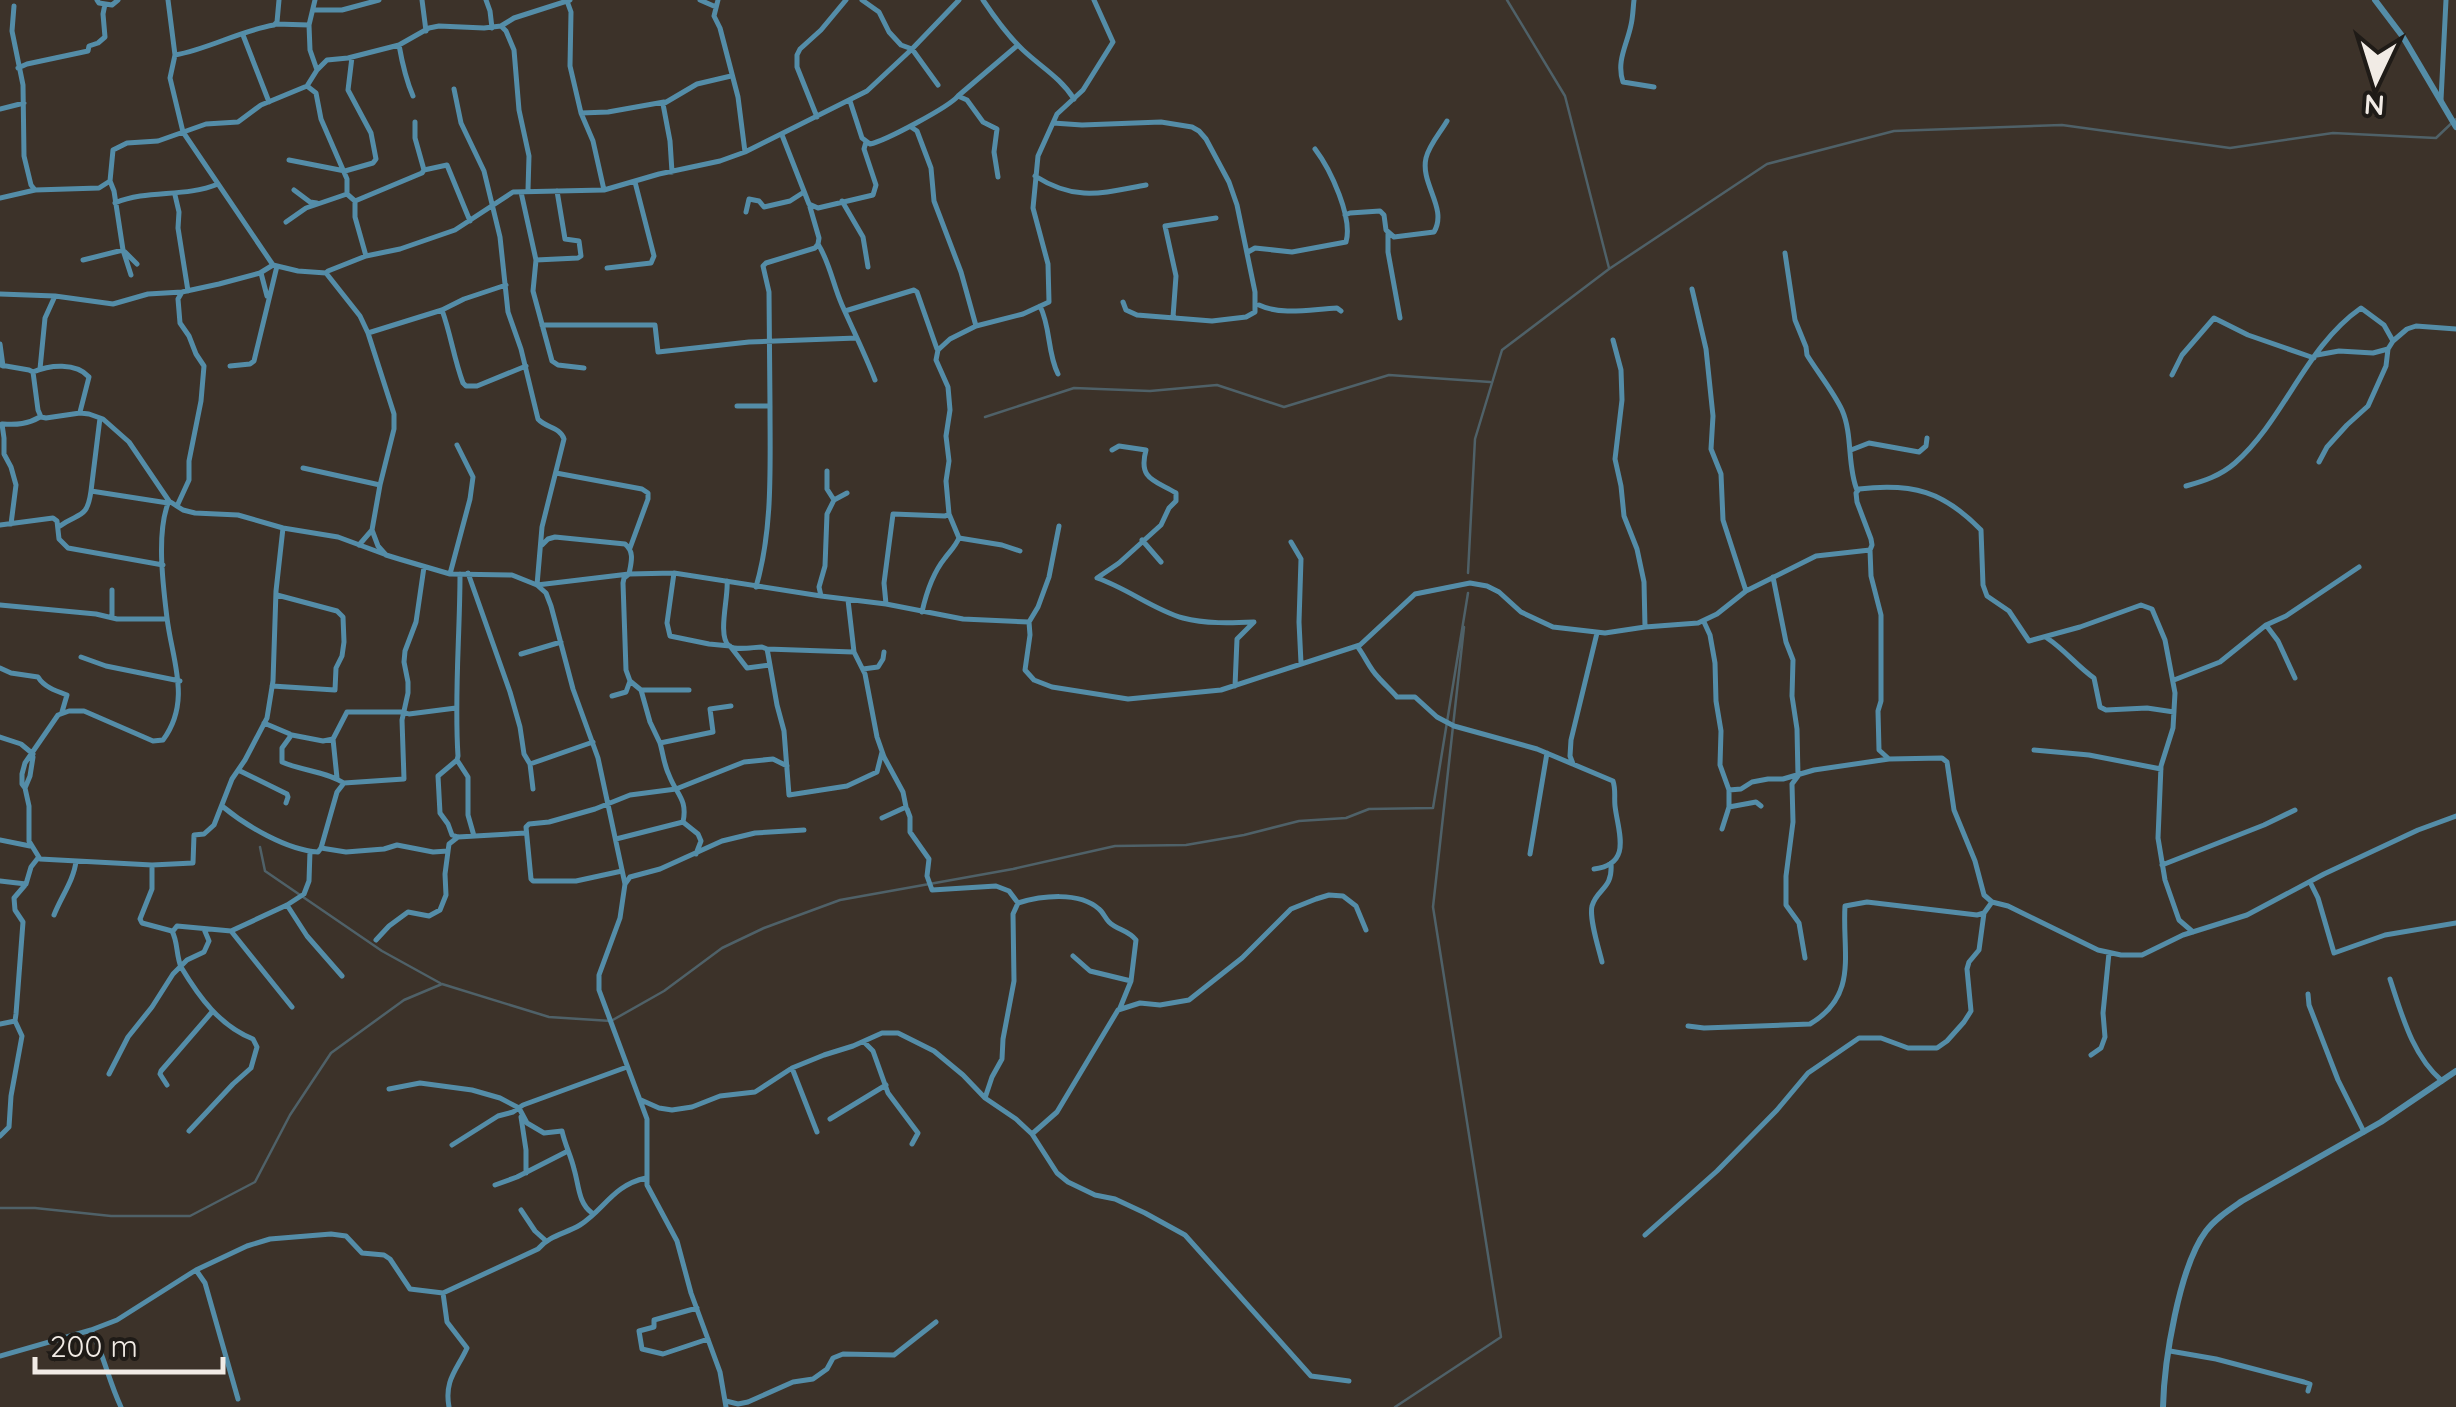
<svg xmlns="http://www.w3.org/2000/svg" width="2456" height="1407" font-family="Quicksand,sans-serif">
<rect width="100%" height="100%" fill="#3c3229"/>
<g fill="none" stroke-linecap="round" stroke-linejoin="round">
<path stroke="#4f6168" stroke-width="2.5" d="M1507,0L1565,96L1609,268
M985,417L1074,388L1150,391L1217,385L1284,407L1389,375L1490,382
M1468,573L1475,439L1502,350L1609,269L1767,164L1894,131L2062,125L2230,148L2333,133L2436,138L2456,119
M260,847L265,871L382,951L440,983
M0,1208H35L111,1216H190L255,1182L290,1115L331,1053L404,1000L442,984L549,1017L611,1021L664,991L722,948L764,928L840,900L1013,869L1115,846L1186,845L1244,835L1299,821L1346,818L1369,809L1433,808L1468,593
M1395,1407L1501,1337L1433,907L1464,627"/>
<path stroke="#548da8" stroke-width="5" d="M97,0L99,3L112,5L118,0
M168,0L175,55L170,78L183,132L273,265L298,271L326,273L360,316L368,333L394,414V429L380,485L372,530L378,546L386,555L399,559L450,574L512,575L537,585L546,593L551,606L573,689L598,758L625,884L620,918L599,975V990L647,1119V1185L677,1241L691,1293L720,1372L726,1407
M315,0L309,25L310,50L317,70
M422,0L426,31
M486,0L490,11L492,28
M700,0L716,7
M718,0L714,16L720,28L738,97L745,152
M862,0L879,12L889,32L901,45L912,49L938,85
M983,0C995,18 1007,35 1023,50C1041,67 1061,78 1074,99
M1634,0C1633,8 1633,17 1631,25C1627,45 1616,61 1623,82L1654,87
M567,1L571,12L570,66L581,113L593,141L604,190
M14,6L12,31L23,85L24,156L31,185L35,190
M314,10H342L379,0
M276,24L309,25
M501,26L506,31L514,50L519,110L529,156L528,190
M243,35L269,102
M399,45C402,62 406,80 413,96
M175,55C209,49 239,31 274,25L277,22L279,0
M18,68L27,64L88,51L89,46L98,43L105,37L103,14L105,4
M307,86L316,93L321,119L347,179V194L355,201V217L366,256
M454,89L461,123L484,171L500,237L508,312L521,349L538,419C546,428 560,427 564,439L542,527L537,585L629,574L674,573L821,596
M958,96L967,100L983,122L997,129L994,152L998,177
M2441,100L2446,0
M850,101L862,138L870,144C885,141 949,107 958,96L1018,45
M0,109L24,103
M581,113L608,112L664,102
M817,117L797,67V55L800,49L821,30L846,0
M415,122V138L424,170
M1053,123L1082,125L1161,122L1192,127L1199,131L1206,139L1229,182L1237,205L1255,292V312L1246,317L1212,321L1137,315L1126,310L1123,302
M911,127L917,131L931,168L934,201L961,272L976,326L950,339L938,350L936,360L948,387L950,410L946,436L949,461L946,481L949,514L959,538C955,547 950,551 945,558C932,574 926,594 922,612
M782,135L809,204L818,208L873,195L876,185L864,149L866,142
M289,160L345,171L373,163L376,159L371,133L348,90L352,57
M672,172L670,141L663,104L697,84L731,76
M1035,176C1076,202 1102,193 1146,185
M294,190L310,202L317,203
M521,192L536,260L533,291L552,361L558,365L584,368
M175,195L179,212L178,228L188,291
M0,198L35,190L99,188L110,181
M355,201L422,173L424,170L447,165L470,221
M842,201L863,237L868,267
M115,203C148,189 184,198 218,184
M810,207L819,238L818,244C830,263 833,285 842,305C853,330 865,354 875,380
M746,212L749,199L759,201L764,207L790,201L804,192
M1345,215L1350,213L1380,211L1384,215L1386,230L1394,237L1434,232C1448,208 1420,184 1426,158C1429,145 1440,133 1447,121
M286,222L306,208L347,194
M1388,234V252L1400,318
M125,252L137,264
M1248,252L1255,248L1292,252L1346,242C1353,218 1331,170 1315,149
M1785,253L1795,320L1806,347L1807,355C1818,373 1833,391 1842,410C1853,435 1847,466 1857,490
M83,260L123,250
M536,260L578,258L581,256L579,241L565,239L557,191
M607,268L651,263L654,256L635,182
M261,273L267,296
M326,273L328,271L366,256L400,249L455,230L513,192L604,190L659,174L720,161L745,152L867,91L912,49L959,0
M131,275L123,250L114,191L110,181L113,150L127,143L158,141L206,124L238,122L261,105L307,86L317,70L327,60L348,58L399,45L429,28L439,26L484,28L501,26L514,18L570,0
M1692,289L1706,349L1713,416L1711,449L1721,474L1723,520L1746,591
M0,294L55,296L113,304L148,294L182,292L219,284L260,273L273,265
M1259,305C1282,316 1312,309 1337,308L1341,311
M1040,306C1051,328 1047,352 1058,374
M442,310C451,335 454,359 463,383L466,386H477L526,366
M845,311L914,290L917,292L937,349
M1173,317L1176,276L1165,226L1216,218
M542,325H655L658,352L749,342L857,338
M976,326L1023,314L1049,302L1048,264L1033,208L1038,156L1057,114L1083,90L1113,42L1094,0
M368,333L442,310L464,299L506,285
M1613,340L1621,370L1622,400L1615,459L1621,486L1624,516L1637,549L1644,582L1645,627
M0,344L3,366
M2317,355L2339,351L2373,353L2388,349
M0,365L29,370L33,372L38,410L41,417L46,418L80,413L89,414L103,419L129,442L169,501L183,510L195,513L238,515L283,528L338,537L384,554
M230,366L250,364L254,361L277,266
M40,369L45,318L55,296
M33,372C49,365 76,362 89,377L80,412
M2172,375L2182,355L2214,318L2248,335L2314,358
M737,406H770L769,292L763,266L766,263L815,248L818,244
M100,418L91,491L168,503
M2,424L4,438V454L11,467L16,485L11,524
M3,424C17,425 28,424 40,417
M1112,450L1119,446L1146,450C1138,479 1154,480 1176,493V501L1169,508L1161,525L1119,563L1097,578C1127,588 1154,610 1183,618C1205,624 1232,623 1254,622L1237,639L1235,686
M1851,450L1869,443L1919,452L1926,446L1927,438
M2319,462L2327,447L2347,425L2368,406L2386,366L2388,349L2393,341L2407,329L2416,326L2456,329
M303,468L380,485
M827,471V489L834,500
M556,473L642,489L648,493V499L630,548
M2186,486C2204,481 2220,476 2235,463C2285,419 2305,347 2361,308L2384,325L2393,341
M847,493L834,500L827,514L825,566L819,587L821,596L886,604L963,619L1029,622
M169,501C156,531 163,585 167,618C172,660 192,701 163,740L153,741L84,711H69L58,715L25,763L22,774V784L25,788L29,806V841L40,859L152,865L193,863L194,835L204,834L214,825L232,779L245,760L267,718L273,681L276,591L283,528
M177,506L189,480V461L201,401L204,366L196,354L189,336L180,323L178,299L182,292
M0,525L53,518L57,521L59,539L68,548L163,565
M60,526C79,512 87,520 91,491
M1059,526L1049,577L1038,607L1029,622L1030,635L1025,670L1034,680L1052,687L1128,699L1221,690L1360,645L1415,594L1470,583L1487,586L1499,592L1521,612L1553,627L1605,633L1645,627L1698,623L1717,614L1746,591L1816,556L1870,550L1872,545L1871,539L1857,502L1856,493L1859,489C1913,483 1943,491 1981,530L1983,585L1987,596L2009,611L2029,641L2080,627L2141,605L2152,609L2165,640L2175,693L2173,728L2161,766L2158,838L2165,880L2179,920L2193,932
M959,538L1002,545L1020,551
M1142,540L1161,562
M1291,542L1301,559L1299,622L1301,663
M359,545L372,530
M542,545L548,539L555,537L625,544C635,552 631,563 629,574L624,578L623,583L626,670L630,681L641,690H689
M1870,550L1871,576L1881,615V701L1878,711L1879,750L1889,759L1942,758L1947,762L1954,810L1975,861L1984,895L1992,902L2008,906L2098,950L2121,955H2142L2183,935L2247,915L2324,874L2418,830L2456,816
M468,573L510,692L520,727L524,754L530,764L533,789
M674,573L667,623L670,636L709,644L730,646L747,668L770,665
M450,574L470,499L473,477L457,445
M460,574C460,635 454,695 458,756L457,760L438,776L440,813L448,824L452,835L458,837L526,833
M1773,577L1786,642L1793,660L1792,696L1797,729L1798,776L1792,784L1793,822L1786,876V905L1799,923L1805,958
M727,581C729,595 717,636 729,646C736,651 754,647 762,647L767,649L768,654L777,705L784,731L789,795L847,786L877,772L882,752
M756,587C773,529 770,466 770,406
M848,600L854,652L865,674L877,737L884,757L903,792L906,807L882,818
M886,604L884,583L893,514L945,516L949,514
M0,605L96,614L117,619H167
M112,617V590
M1704,622L1710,635L1715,663L1716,701L1721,731L1720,765L1729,790
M2266,625L2278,641L2295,678
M2047,638C2065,650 2077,666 2094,678L2100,707L2106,710L2147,708L2174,712
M1357,646C1365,656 1369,668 1378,677C1384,684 1391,690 1397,697H1415L1437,717L1454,726L1537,749L1613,781C1616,790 1614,797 1615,806C1618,832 1633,864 1594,869
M767,649L853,652
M521,654L561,642
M81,657L106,666L180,681
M0,668L11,673L38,677C44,687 56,691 67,695L62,712
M863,669L878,667L883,659L884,652
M2174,680L2220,662L2266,625L2286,616L2359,567
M272,686L335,690L336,668L342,656L344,642L343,617L337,611L277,595
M641,690L650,722L660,743L713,732L710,709L731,706
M612,696L626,692L630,681
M264,723L290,734V737L282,748V762C302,771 325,771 344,783L404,779L402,720L408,693V682L404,662L405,651L416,622L424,567
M292,735L323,741L333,739
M0,737L21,744L33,754
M660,743C663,753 664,765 669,775C676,794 688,799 683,822
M2034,750L2089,755L2161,769
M457,760L468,777V815L474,836
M530,764L593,742
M1573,764L1570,756L1571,740L1597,633
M238,770L287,794L288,797L286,803
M337,778L333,739L347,712H403L409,714L456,708
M25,788L30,776L33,757
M222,806C246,826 287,850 318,852L321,848L337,792L344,783
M1729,807L1756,802L1761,806
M907,809L910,817V832L929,859L927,876L932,890L996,886L1009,891L1018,903
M1722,829L1729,807V790L1741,789L1752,782L1768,779H1783L1814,770L1889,759
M616,839L683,822L698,834L701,841L696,854
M0,840L30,846
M321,848L346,852L384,849L397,845L433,852L448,851
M1530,854L1547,753
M152,865V889L140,919L142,923L172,931C178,942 176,955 181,967C199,997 220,1026 253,1039L257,1047L251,1068L233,1084L189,1131
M2162,865L2264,825L2295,810
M622,871L576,881H533L531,879L526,827L529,824L549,822L595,809L630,795L676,789L744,762L773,759L787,766
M0,881L26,884
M2310,882L2318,898L2334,953L2385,935L2456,923
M625,884L630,877L660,869L722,841L755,833L804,830
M287,905L307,936L342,976
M54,915C61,897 74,880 76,861
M173,931L177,926L231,931L287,905L304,894L309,881L310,851
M231,931L292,1007
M376,940L389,926L408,912L429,916L440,910L446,895L445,874L449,844L458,837
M1073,956L1090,971L1131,981L1120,1008
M1602,962C1599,949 1589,919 1592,906C1597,888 1613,890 1611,863
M2390,979C2402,1015 2412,1055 2442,1081
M2308,994L2309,1005L2338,1080L2364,1132
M0,1024L15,1021L16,1014L23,922L15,910L14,898L26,884L31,867L38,858
M1688,1026L1704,1028L1810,1024C1859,995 1842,953 1845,906L1867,902L1977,915L1984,913L1992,902
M864,1042L873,1051L888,1093L918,1133L912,1144
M2091,1055L2101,1048L2105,1037L2103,1013L2109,953
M792,1068L817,1132
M109,1074L128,1037L152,1007L173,974L187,960L204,952L209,941L204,929
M167,1085L160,1074L161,1071L212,1012
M389,1089L420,1083L472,1090L500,1098L519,1108L527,1123L544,1133L562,1131C565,1145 571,1156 574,1169C579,1185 578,1203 592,1213
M985,1098L992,1077L1002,1059L1003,1039L1014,981L1013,914L1018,903C1041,896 1079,891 1099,909C1103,912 1105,918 1109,922C1117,930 1128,930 1136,940L1131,981
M641,1100L659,1108L672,1110L692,1107L720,1096L755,1092L792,1068L824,1055L853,1046L882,1033H898L934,1051L963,1075L985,1098L1016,1119L1032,1134L1057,1173L1068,1182L1095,1195L1115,1199L1145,1213L1185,1235L1311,1376L1349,1381
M521,1117L526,1150V1173
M830,1119L886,1085
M1032,1134L1057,1112L1118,1010L1140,1003L1160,1005L1189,1000L1242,958L1291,909L1316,899L1329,895L1343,896L1356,906L1366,930
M0,1136L9,1127L11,1096L22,1036L15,1021
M452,1145L498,1116L513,1112L523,1105L627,1067
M495,1185L517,1177L566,1152
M521,1210L535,1231L545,1240
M1645,1235L1717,1171L1777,1110L1808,1073L1859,1038H1881L1908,1048H1937L1947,1041L1964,1022L1971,1011L1967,969L1969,962L1979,950L1984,913
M196,1270L205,1283L238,1399
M443,1293L447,1322L467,1348C457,1370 444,1380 449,1407
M697,1308L654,1320V1327L639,1331L642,1349L663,1354L708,1339
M91,1330C104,1355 109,1382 121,1407
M2170,1351L2216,1359L2304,1382L2310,1384L2308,1391
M0,1356L91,1330L117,1320L196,1270L247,1246L270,1239L331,1234L346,1236L362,1253L384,1255L390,1259L410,1289L443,1293L538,1249C550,1235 565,1234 580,1225C604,1210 613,1185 646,1178
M726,1401L738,1404L748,1402L793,1382L813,1379L827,1369L833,1358L843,1354L894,1355L936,1322"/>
<path stroke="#548da8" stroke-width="6" d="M2375,0L2403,37L2456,127
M2163,1407C2164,1362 2179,1267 2206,1231C2215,1219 2229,1210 2242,1201L2381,1122L2456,1071"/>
</g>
<g transform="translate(2376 80) rotate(184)" stroke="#1f1b17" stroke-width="8" paint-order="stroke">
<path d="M0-8L18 38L0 25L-18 38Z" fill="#f1ebe5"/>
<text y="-15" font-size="28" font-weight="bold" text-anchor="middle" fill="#f1ebe5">N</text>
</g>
<path d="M35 1357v15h188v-15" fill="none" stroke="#f1ebe5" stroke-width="5"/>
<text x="50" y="1357" font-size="30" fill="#f1ebe5" stroke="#1f1b17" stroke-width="8" paint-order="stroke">200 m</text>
</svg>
